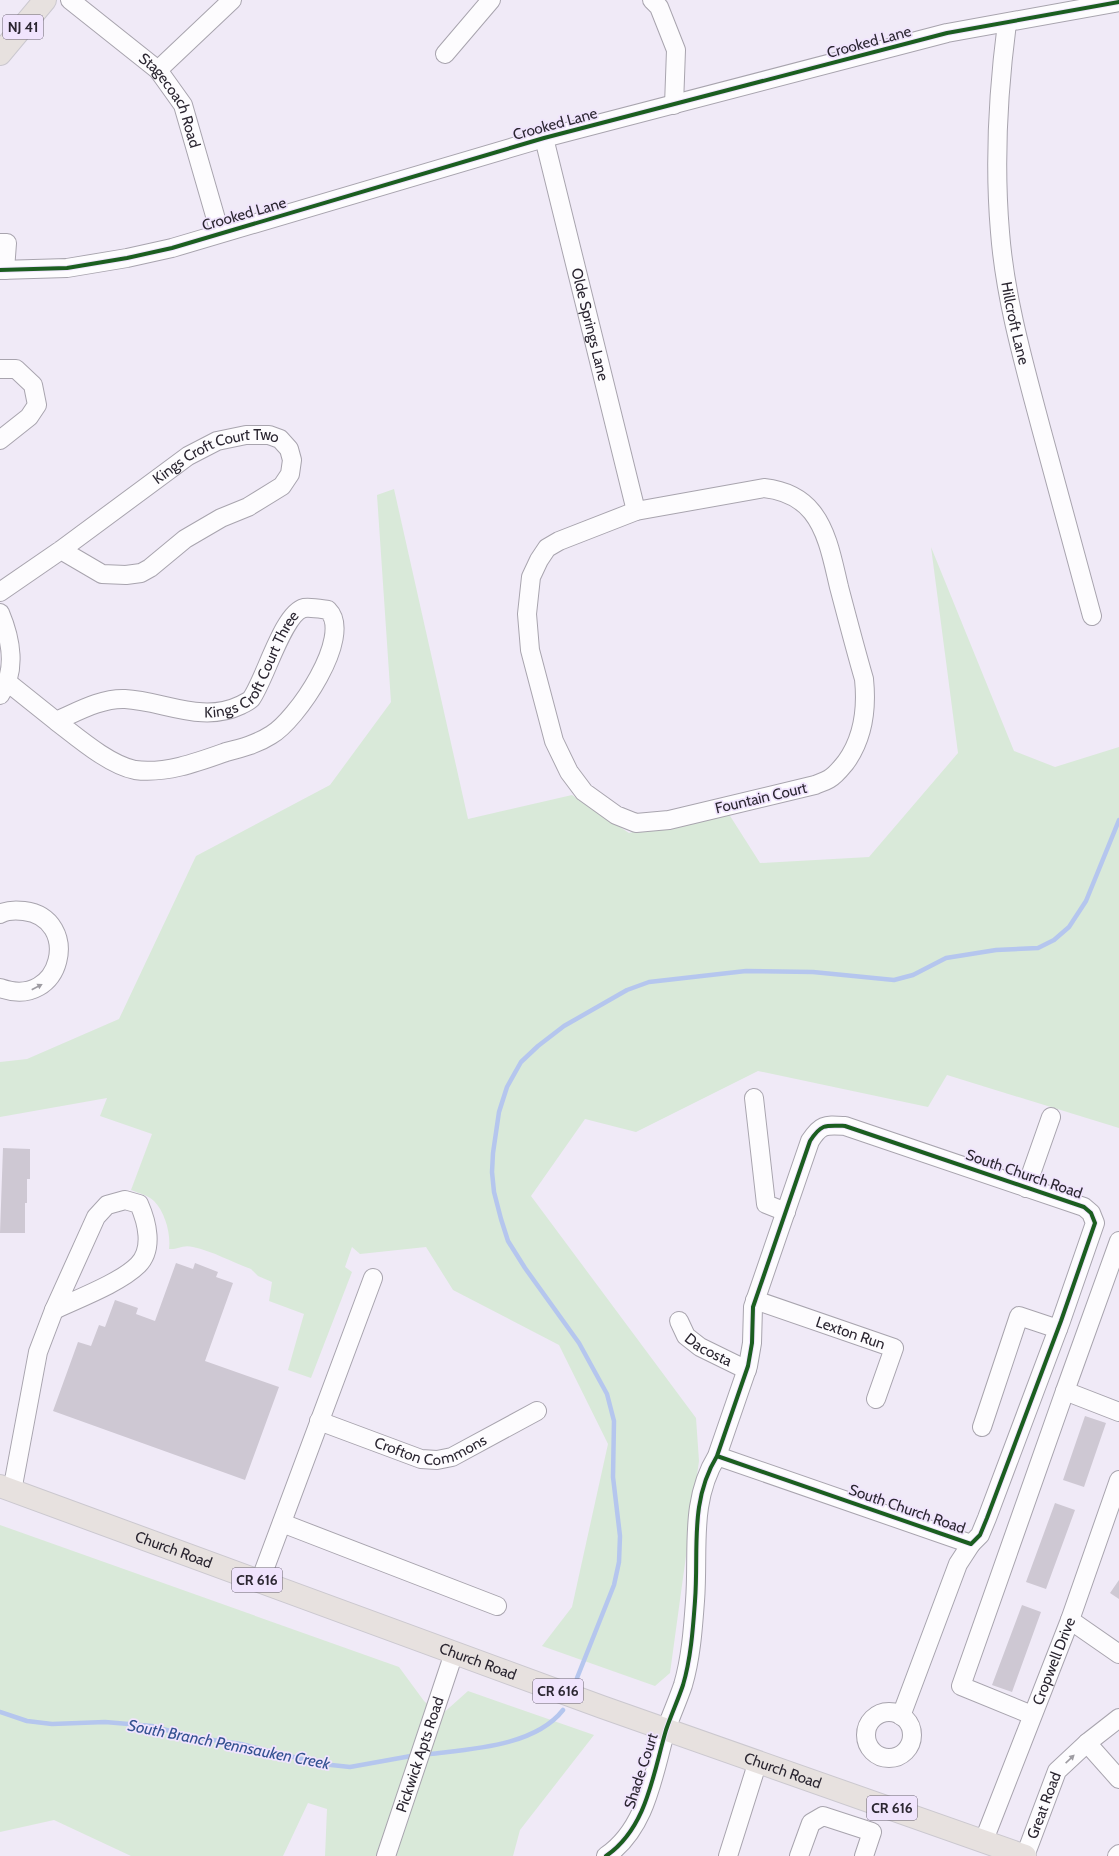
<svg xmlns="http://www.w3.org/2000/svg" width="1119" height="1856" font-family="Cabin,sans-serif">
<rect width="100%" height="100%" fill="#f0eaf7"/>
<path fill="#d9e9d9" d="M394,489L468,819L572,795L629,833L725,808L760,863L869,857L958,753L931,547L1014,751L1055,767L1119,747V1128L947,1075L928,1107L758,1071L636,1132L585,1119L531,1196L696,1418L699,1461L670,1673L655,1686L542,1646L572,1607L608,1444L559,1345L453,1290L426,1247L360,1254L352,1247L345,1267L352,1272L311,1378L288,1370L304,1314L269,1301L272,1282L258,1276L251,1269C232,1262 212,1251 193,1247C183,1244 177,1250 169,1249C171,1234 165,1212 154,1201C148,1195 138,1193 131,1190L152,1134L100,1116L107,1098L0,1117V1062L27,1059L119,1019L196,856L330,785L391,702L377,495Z
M0,1525L399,1667L424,1701L440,1716L468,1691L594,1735L520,1830L513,1856H325L327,1809L308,1803L283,1856H131L54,1820L0,1832Z"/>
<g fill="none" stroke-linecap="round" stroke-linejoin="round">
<path stroke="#b5c6ee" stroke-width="4.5" d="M577,1678L614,1585L619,1562L620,1536L613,1477L614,1421L607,1394L579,1343L525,1268L508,1241L501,1219L494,1192L492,1172L493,1153L499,1112L507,1087L521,1062L538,1046L564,1026L627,990L649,982L746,971L813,972L894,980L913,975L946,958L996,950L1038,948L1054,940L1069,927L1086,901L1119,820
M0,1712L27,1721L52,1724L105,1722L152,1726L192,1737L241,1744L322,1764L350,1767L411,1756
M430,1754C472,1749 535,1746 563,1710"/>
</g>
<path fill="#cec8d3" d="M3,1148L30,1149V1179H27V1203H25V1233H0Z
M176,1263L193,1269L195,1263L218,1272L216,1277L233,1283L205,1361L279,1387L245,1480L53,1411L78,1342L91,1346L99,1325L105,1327L115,1300L138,1308L136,1314L155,1321Z
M1085,1416L1106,1423L1084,1487L1063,1480Z
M1055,1503L1075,1510L1046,1589L1026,1582Z
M1119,1580V1599L1110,1593Z
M1022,1605L1041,1612L1012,1692L992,1685Z"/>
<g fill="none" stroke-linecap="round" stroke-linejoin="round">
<defs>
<g id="minor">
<path id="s1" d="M70,0L158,70L183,105L220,233"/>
<path d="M652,0L659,7L676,50L674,105"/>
<path id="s2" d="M1007,23C998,92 994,162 1000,232C1005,298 1024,364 1041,428C1058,491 1075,554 1092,616"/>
<path d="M445,54L491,0"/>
<path d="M158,70L232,0"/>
<path id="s3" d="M544,138L636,511"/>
<path d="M0,243H7L5,270"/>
<path d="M0,270L67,268L127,258L172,248L544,138L947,33L1119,2"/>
<path d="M0,369H16L33,385L37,405L29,417L0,440"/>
<path d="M764,488C782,490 800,497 812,512C828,532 833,562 839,587C847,617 855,648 864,679C867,708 864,737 846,762C841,768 836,775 829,779C824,782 819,783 815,785L669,820L636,823L616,815L584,792L569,772L554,741L530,650L527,614L531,577L539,560L547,548L559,541L636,511Z"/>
<path id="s4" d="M0,592L61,550L188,456L217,441L246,435H269L280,439L289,449L292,460L290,474L282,486L248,507L221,518L185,539L150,568L141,573L126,575L102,574L61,550"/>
<path d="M0,613C11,639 17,671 0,695"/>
<path id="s5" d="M6,681L56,721C77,712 101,698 125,699C164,701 202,724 241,705C244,703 248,702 251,699C265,680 283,613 304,608C311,607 321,609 328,610C354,636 296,721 271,735C257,744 242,748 226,752C198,762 166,774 135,770C109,765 77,737 56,721"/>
<path d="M0,914C7,910 16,910 24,911C82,918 63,1011 0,988"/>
<path d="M754,1098L766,1204L786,1212"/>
<path d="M1026,1188L1051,1117"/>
<path d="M125,1200L139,1204C147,1222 154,1249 138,1265C120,1283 77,1299 54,1310L96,1217L107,1205Z"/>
<path d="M1119,1241L1065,1391L1119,1412"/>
<path id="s6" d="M755,1300L894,1348L876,1399"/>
<path id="s7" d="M679,1321L686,1336L700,1347L747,1370"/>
<path id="s8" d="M319,1421L421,1459L437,1460L452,1457L537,1411"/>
<path d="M982,1427L1019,1316L1058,1329"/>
<path d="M12,1491L38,1352L54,1310"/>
<path d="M282,1523L497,1606"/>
<path d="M260,1581L373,1278"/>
<path d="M1070,1620L1119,1654"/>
<circle cx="889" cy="1735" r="23"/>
<path d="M1032,1715L961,1686L1065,1391"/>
<path d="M901,1716L958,1564L971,1544"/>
<path d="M1087,1743L1119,1779"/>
<path id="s9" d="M984,1840L1070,1620L1119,1480"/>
<path id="s10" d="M386,1856L454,1653"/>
<path d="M606,1856C647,1828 653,1774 666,1730C671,1715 678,1700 683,1685C691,1658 693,1628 695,1601C699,1550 689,1502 717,1456L971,1544L980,1535L987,1518L1061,1321L1095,1223L1091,1213L1084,1207L845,1126C825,1125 821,1124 810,1141L753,1307L752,1343L748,1366L717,1456"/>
<path d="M728,1856L758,1761"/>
<path d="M799,1856L811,1823L823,1816L872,1832L864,1856"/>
<path id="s11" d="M1025,1856L1057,1771L1087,1743L1119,1718"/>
<path d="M1117,1856L1119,1854"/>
</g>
<g id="major">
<path d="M0,54L45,0"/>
<path id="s12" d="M0,1486L602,1707L1025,1856"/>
</g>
</defs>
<use href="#minor" stroke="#a8a4ae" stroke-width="20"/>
<use href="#major" stroke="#cbc8cf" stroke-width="24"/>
<use href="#minor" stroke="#fdfcfe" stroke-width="18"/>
<use href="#major" stroke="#e7e1df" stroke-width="22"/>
<defs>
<path id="cycleway" d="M0,270L67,268L127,258L172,248L544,138L947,33L1119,2
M606,1856C647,1828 653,1774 666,1730C671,1715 678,1700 683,1685C691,1658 693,1628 695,1601C699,1550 689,1502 717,1456L971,1544L980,1535L987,1518L1061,1321L1095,1223L1091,1213L1084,1207L845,1126C825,1125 821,1124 810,1141L753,1307L752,1343L748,1366L717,1456"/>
</defs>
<use href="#cycleway" stroke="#f0e4fd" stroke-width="6"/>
<use href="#cycleway" stroke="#1b5e20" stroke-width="4"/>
</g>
<defs><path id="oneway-solid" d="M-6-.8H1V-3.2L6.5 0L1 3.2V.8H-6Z"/></defs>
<g fill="#9e9ca2">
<use href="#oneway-solid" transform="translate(37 987) rotate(-28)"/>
<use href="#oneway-solid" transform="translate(1070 1759) rotate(-43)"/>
</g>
<g text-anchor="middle" stroke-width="3.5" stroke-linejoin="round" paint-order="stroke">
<g fill="#f0e4fd" stroke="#665f6e" stroke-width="1">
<rect x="3" y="15" width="40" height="24" rx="3"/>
<rect x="232" y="1568" width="50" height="24" rx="3"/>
<rect x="533" y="1679" width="50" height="24" rx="3"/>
<rect x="867" y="1796" width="50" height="24" rx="3"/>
</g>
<g font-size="14" font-weight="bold" fill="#2b2631">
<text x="23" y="32">NJ 41</text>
<text x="257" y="1585">CR 616</text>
<text x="558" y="1696">CR 616</text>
<text x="892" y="1813">CR 616</text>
</g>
<g font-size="15" fill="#2b2631" stroke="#f0e4fd">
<text transform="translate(869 42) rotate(-15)" y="5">Crooked Lane</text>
<text dy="5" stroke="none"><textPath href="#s1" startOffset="145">Stagecoach Road</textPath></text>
<text transform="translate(555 124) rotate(-15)" y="5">Crooked Lane</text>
<text transform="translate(244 214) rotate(-16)" y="5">Crooked Lane</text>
<text dy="5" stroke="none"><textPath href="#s2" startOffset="302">Hillcroft Lane</textPath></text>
<text dy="5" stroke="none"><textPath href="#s3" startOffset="192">Olde Springs Lane</textPath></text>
<text dy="5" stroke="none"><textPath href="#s4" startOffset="259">Kings Croft Court Two</textPath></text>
<text dy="5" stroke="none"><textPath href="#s5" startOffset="291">Kings Croft Court Three</textPath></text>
<text transform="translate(761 798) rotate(-13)" y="5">Fountain Court</text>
<text transform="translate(1024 1174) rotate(19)" y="5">South Church Road</text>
<text dy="5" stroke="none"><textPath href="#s6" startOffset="101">Lexton Run</textPath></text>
<text dy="5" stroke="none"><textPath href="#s7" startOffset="43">Dacosta</textPath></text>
<text dy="5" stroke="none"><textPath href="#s8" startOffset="119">Crofton Commons</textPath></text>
<text transform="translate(907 1509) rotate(19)" y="5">South Church Road</text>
<text dy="5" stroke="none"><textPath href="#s12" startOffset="185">Church Road</textPath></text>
<text dy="5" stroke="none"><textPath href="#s12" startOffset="509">Church Road</textPath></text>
<text dy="5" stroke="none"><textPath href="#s9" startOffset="192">Cropwell Drive</textPath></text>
<text dy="5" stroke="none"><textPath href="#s10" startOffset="107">Pickwick Apts Road</textPath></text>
<text dy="5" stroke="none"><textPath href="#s12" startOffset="833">Church Road</textPath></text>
<text transform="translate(641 1771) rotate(-72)" y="5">Shade Court</text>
<text dy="5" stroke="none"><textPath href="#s11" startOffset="54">Great Road</textPath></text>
</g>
<g font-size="16" font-style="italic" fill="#345291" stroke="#f0e4fd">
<text transform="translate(229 1744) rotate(11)" y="6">South Branch Pennsauken Creek</text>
</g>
</g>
</svg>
